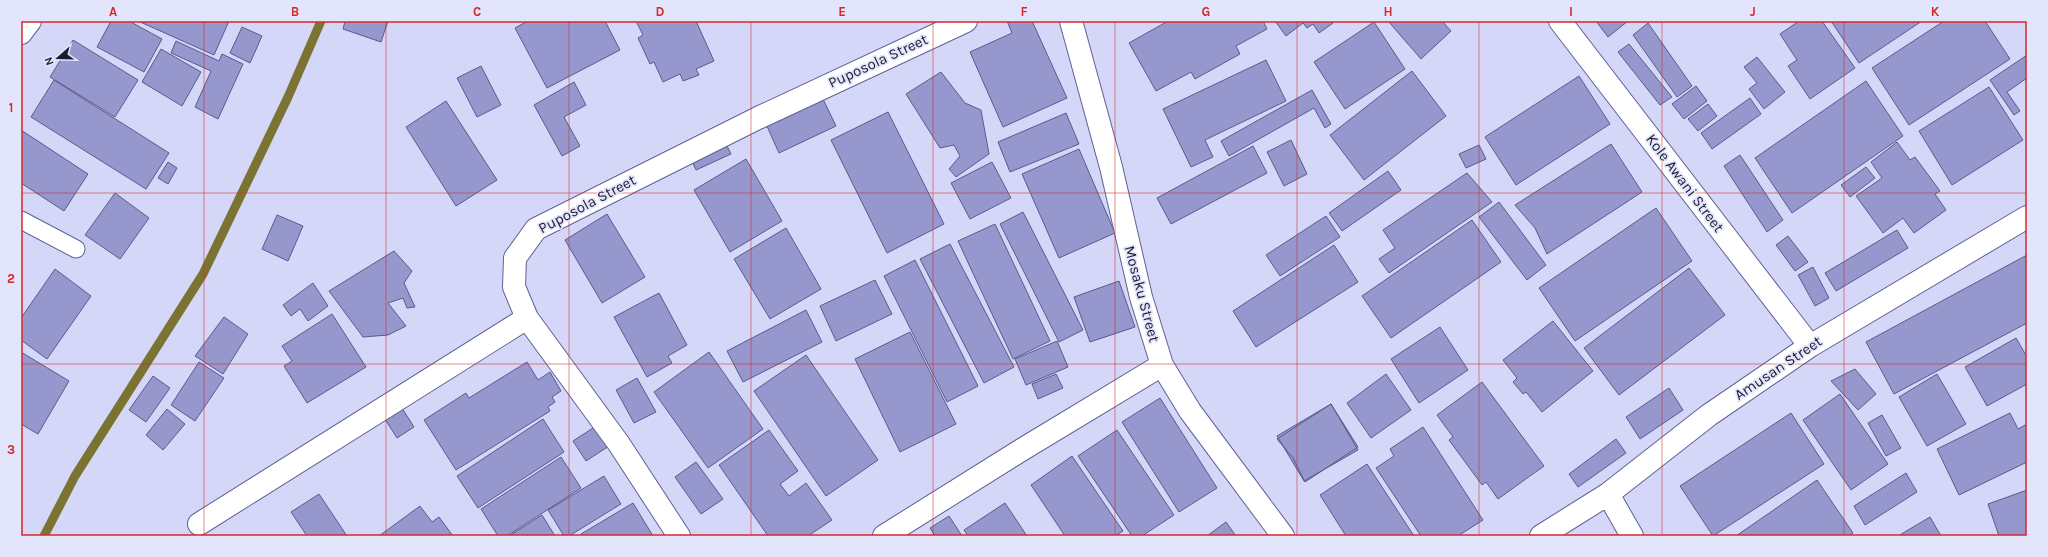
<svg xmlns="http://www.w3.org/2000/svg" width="2048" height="557" font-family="Karla,sans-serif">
<rect width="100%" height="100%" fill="#d5d7f9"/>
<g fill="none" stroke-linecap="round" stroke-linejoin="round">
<path stroke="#7b7332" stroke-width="9" d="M44,536L75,476L203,274L288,97L321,21"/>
</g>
<path fill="#9597cd" stroke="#5a5b8c" d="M111,21H129L162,39L144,72L97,47Z
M138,21H229L214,55Z
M345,21H388L381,42L343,29Z
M528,21H605L620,50L547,88L515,28Z
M636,21H696L714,61L696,69L699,75L683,81L680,74L663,82L654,62L650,64L638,38L643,35Z
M1007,21H1032L1067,98L1003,127L970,52L1012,33Z
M1168,21H1263L1267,29L1236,46L1240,54L1195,79L1191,72L1156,91L1129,43Z
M1275,21H1332L1333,23L1319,33L1313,24L1307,28L1303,23L1286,36Z
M1388,21H1442L1451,31L1421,59Z
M1596,21H1628L1608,37Z
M1799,21H1822L1855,68L1810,99L1788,66L1797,60L1780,34Z
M1831,21H1922L1859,63Z
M1944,21H1985L2010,59L1909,125L1872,68Z
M1374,22L1405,69L1345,109L1314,62Z
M1648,23L1692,86L1677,97L1633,35Z
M242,27L262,36L250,63L230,53Z
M73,40L138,80L115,117L50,77Z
M176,41L219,61L222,54L243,64L218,119L195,107L211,71L171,53Z
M1629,44L1672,97L1660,105L1618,52Z
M161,49L201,72L182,106L142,82Z
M2027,55V78L2007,92L2020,111L2014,115L1990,80Z
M1757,57L1785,92L1764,109L1749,89L1757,83L1744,67Z
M1266,60L1286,101L1205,140L1213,157L1191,167L1163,109Z
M481,66L501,105L477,117L457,78Z
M1412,71L1446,116L1364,180L1330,135Z
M941,72L965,103L981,110L989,154L956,177L949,169L960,156L954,145L940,148L906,94Z
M1579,76L1610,124L1516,185L1485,137Z
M54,80L169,153L146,189L31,117Z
M1866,81L1903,136L1792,213L1755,158Z
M574,82L586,105L564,117L580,146L562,156L534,105Z
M1696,86L1707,101L1684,119L1672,104Z
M1989,87L2023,140L1952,185L1919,131Z
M1312,90L1331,124L1325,128L1314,108L1229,156L1221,141Z
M822,97L836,126L779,153L766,124Z
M1750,98L1761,114L1712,149L1701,133Z
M446,101L497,180L456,206L406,127Z
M1708,104L1717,116L1698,131L1688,119Z
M888,112L944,224L887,253L831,140Z
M1066,113L1079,144L1010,172L998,142Z
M21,130L88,174L64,211L21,183Z
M1291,140L1307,174L1284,186L1267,152Z
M1897,142L1910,160L1915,157L1940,191L1935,194L1946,210L1914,233L1903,218L1883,233L1856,196L1882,178L1871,162Z
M726,144L731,154L696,170L691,159Z
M1611,144L1642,192L1547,254L1535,228L1515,205Z
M1479,145L1486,159L1466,168L1459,154Z
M1253,146L1267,173L1171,224L1157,198Z
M1079,149L1115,233L1059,258L1022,174Z
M1740,155L1783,220L1767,232L1724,166Z
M746,159L782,221L730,252L694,190Z
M168,162L177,168L168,184L158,178Z
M992,162L1011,198L970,219L951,183Z
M1866,167L1875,178L1850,197L1841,185Z
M1388,171L1401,190L1342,231L1329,213Z
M1467,173L1492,202L1389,273L1379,259L1395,248L1383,230Z
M115,193L149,218L120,259L85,235Z
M1499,202L1546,265L1527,280L1479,217Z
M1656,208L1692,261L1575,341L1539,288Z
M1023,212L1083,330L1059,342L1000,224Z
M607,214L645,277L602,303L565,240Z
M277,215L303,226L288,261L262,249Z
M1326,216L1340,237L1280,276L1266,255Z
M1472,220L1501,262L1391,338L1362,296Z
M995,224L1050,341L1013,359L958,241Z
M786,228L821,289L770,319L734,259Z
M1897,230L1908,248L1836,291L1825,273Z
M1788,236L1808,262L1795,271L1776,245Z
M950,244L1014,367L984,383L920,259Z
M1334,245L1358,282L1256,347L1233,311Z
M394,251L412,271L404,283L415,307L407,308L403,298L388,303L406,326L388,335L363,337L329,291Z
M2027,255V323L1894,394L1866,342Z
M915,260L978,386L947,402L884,276Z
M1813,267L1829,298L1815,306L1798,275Z
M1689,268L1725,315L1619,395L1584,348Z
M55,269L91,296L47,359L21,340V318Z
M875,280L892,314L836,341L820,306Z
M1119,281L1135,327L1090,342L1074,297Z
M313,283L328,306L308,321L300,309L291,316L283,305Z
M659,293L687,345L668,356L672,363L647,377L614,317Z
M806,310L822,342L743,382L727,351Z
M332,314L366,367L307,403L284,366L292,361L282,346Z
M224,317L248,334L223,374L195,356Z
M1553,321L1593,371L1542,412L1526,392L1523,394L1513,382L1517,378L1503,360Z
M1440,327L1468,370L1419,403L1391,359Z
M910,332L956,424L900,452L855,359Z
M2016,338L2027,357V384L1987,406L1965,367Z
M1057,341L1068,367L1026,385L1015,359Z
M21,352L69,381L38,434L21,424Z
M709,352L763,429L708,468L654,392Z
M806,355L878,460L826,496L754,391Z
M199,362L224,378L195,421L171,405Z
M527,362L538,380L550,372L561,391L552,397L555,402L548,407L550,411L456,470L424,420L466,393L469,398Z
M1855,369L1876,394L1858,410L1831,381Z
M1056,374L1063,388L1038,399L1032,384Z
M1386,374L1411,410L1371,438L1347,403Z
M1937,374L1966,424L1927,446L1899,397Z
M153,376L170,388L146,422L129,410Z
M637,378L656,412L634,423L616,390Z
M1482,382L1544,466L1498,499L1486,482L1482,485L1449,440L1453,437L1437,415Z
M1669,388L1683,410L1640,439L1626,417Z
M1840,394L1888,464L1851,490L1803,420Z
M1160,398L1217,488L1179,512L1122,422Z
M1331,404L1358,447L1305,482L1293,458L1277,439Z
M1331,404L1358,450L1304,481L1277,436Z
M400,405L414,427L397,438L383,416Z
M167,409L185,424L163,450L146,435Z
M1791,413L1824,464L1713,536L1680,486Z
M2010,413L2018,429L2027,424V462L1959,495L1937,449Z
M1882,415L1901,448L1886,456L1868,423Z
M543,419L564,452L478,508L457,476Z
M596,426L609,446L586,461L573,441Z
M1423,427L1483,520L1458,536H1421L1376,468L1394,456L1390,449Z
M769,430L798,471L780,484L789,496L806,483L832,520L808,536H768L719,465Z
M1117,430L1174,515L1142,536H1132L1078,456Z
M1616,439L1626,453L1578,487L1569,474Z
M1072,456L1123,531L1115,536H1065L1031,485Z
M561,457L581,488L507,536H498L481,509Z
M696,462L723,499L701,514L675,477Z
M1367,464L1414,536H1346L1320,495Z
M1906,473L1917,492L1865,525L1854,506Z
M604,476L621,504L569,536H564L548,510Z
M1817,480L1853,533L1848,536H1736Z
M2027,490V536H1999L1988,504Z
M319,494L347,536H307L291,512Z
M633,503L653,536H582L581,534Z
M1005,503L1027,536H968L964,530Z
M420,506L432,522L439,517L453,536H379Z
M542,515L555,536H509Z
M949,516L962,536H935L930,528Z
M1930,517L1941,536H1898Z
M1226,522L1236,536H1207Z"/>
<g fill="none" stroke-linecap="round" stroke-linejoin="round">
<defs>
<path id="lane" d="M21,220L76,249"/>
<path id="street" d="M1071,21L1111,167L1141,297L1162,365L1190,411L1283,536
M1560,21L1810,346
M21,33L30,21
M1608,494L1632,536
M199,524L527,318
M679,536L619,444L527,318L514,287L515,258L536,229L758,118L966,21
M884,536L1023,449L1162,365
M1541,536L1608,494L1709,415L1810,346L2027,217"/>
</defs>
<use href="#lane" stroke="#606193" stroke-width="19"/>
<use href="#street" stroke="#606193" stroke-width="24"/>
<use href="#lane" stroke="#fff" stroke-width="17"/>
<use href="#street" stroke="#fff" stroke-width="22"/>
</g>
<path fill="none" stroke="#d62828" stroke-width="1" stroke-opacity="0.55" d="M204,21V536M386,21V536M569,21V536M751,21V536M933,21V536M1115,21V536M1297,21V536M1479,21V536M1662,21V536M1844,21V536M21,193H2027M21,364H2027"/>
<g text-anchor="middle" stroke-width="3.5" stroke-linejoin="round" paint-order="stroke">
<g font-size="15" fill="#1c1c31" stroke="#e3e5fc">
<text transform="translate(878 61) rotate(-25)" y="5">Puposola Street</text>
<text transform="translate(1685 183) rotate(53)" y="5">Kole Awani Street</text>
<text transform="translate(587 204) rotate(-28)" y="5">Puposola Street</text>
<text transform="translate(1142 294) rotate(75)" y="5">Mosaku Street</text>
<text transform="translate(1778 368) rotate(-34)" y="5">Amusan Street</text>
</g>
</g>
<rect width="2048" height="557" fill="none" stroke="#e3e5fc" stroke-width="44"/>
<g transform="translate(58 58) rotate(250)" stroke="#e3e5fc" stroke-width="3" paint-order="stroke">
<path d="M0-3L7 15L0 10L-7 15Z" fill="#1c1c31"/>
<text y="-6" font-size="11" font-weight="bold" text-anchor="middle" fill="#1c1c31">N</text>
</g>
<rect x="22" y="22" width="2004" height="513" fill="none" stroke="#d62828" stroke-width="1.5"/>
<g font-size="13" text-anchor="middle" font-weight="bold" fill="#d62828">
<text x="113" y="16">A</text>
<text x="295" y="16">B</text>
<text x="477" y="16">C</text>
<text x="660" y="16">D</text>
<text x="842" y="16">E</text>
<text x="1024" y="16">F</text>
<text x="1206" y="16">G</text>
<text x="1388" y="16">H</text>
<text x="1571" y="16">I</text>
<text x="1753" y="16">J</text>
<text x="1935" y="16">K</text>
<text x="11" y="112">1</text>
<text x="11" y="283">2</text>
<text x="11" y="454">3</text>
</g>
</svg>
